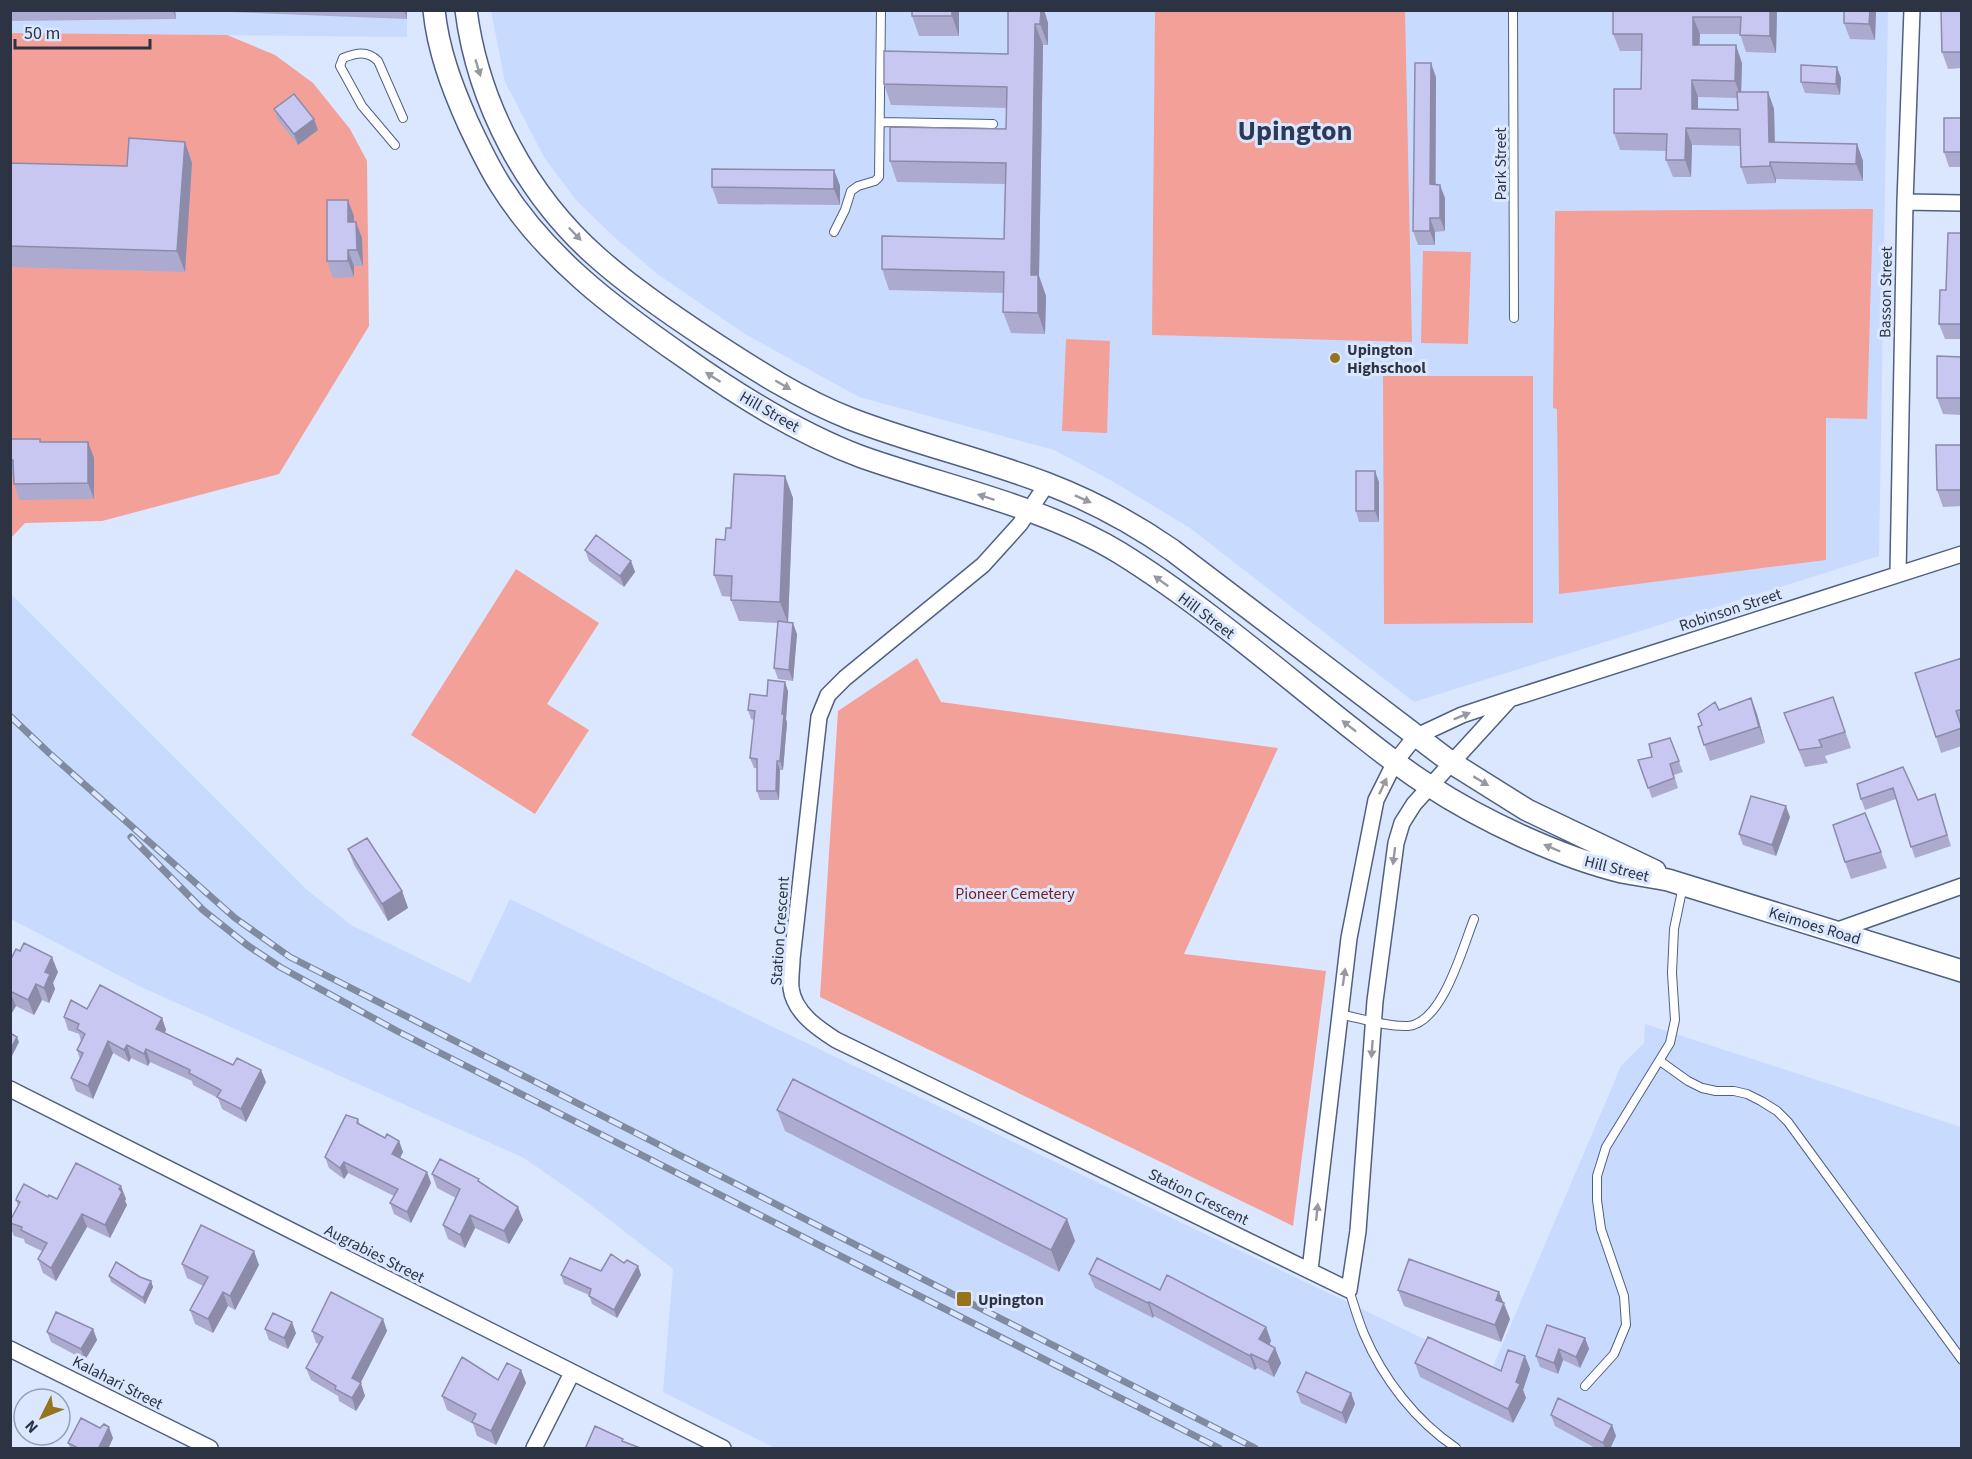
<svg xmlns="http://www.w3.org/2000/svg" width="1972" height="1459" font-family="'Source Sans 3',sans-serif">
<rect width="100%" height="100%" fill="#dbe7ff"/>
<path fill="#c9daff" d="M11,11H407V37L11,33Z
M491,11H1888L1879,556L1414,702L1190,528L1112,481L1054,450L859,397L745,334L656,273L613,236L576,200L544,157L505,82Z
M10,593L307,890L351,925L470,983L510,899L769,1025L1491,1371L1621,1066L1644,1043L1645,1024L1961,1127V1448H775L663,1392L673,1269L580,1197L524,1158L141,987L11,919Z"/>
<path fill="#f3a098" d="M1155,11H1405L1412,342L1152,335Z
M11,33L227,35L275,55L313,83L350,129L367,161L369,326L279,474L102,521L25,523L11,538Z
M1873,209L1867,419L1826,418V560L1559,594L1557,409L1553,408L1555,211Z
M1423,251L1471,252L1468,344L1421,343Z
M1066,339L1110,341L1107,433L1062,431Z
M1383,376H1533V623L1384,624Z
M516,569L599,623L547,704L589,730L535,814L411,735Z
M917,658L941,702L1278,748L1184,954L1326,971L1293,1226L820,997L838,711Z"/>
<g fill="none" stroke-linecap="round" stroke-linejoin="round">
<defs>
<path id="lane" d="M1513,10L1514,318
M880,122L993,124
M395,145L362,106L340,66L343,58C356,53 367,50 378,61L403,118
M834,232L845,210L851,191L858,186L875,181L879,177L881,10
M1339,1014C1360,1018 1386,1027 1408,1026C1443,1023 1463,946 1474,919
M1660,1061L1688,1081L1702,1088L1716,1091H1734L1747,1094L1761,1101L1777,1111L1788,1122L1962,1360
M1349,1290C1354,1305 1358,1320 1364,1334C1383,1379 1416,1421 1456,1448
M1585,1386L1614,1354L1626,1325L1624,1296L1601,1229L1597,1200V1176L1606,1147L1670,1043L1675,1020L1672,973L1674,929L1683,886"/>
<path id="street" d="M1905,202L1962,203
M1047,484L1020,524L983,565L845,678L828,695L819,717L792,959C792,968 790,978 791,988C794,1012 817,1028 836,1040L1349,1290L1358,1231L1375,1001L1396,843L1402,823L1414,804L1510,699
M1898,574L1905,202L1912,10
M1835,931L1962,886
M10,1089L723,1448
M1310,1270L1349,938L1376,800L1395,762L1415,737L1462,715L1510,699L1962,554
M10,1349L210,1448
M534,1448L572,1373"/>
<path id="secondary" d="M434,10C438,50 452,87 468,123C478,144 488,166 501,186C546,258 615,309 684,357C739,396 798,433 862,457C947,487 1043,506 1120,553C1199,602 1273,666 1346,724C1373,745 1399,767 1428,785C1481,820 1560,857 1622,872C1637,875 1653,877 1668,880L1962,971
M466,10C478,104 527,196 598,258C632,288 670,314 708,339C754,369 800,399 851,419C916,444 983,459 1048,484C1092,501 1133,523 1172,550L1452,763L1527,810L1655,871"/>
</defs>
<use href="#lane" stroke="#506082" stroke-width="10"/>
<use href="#street" stroke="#506082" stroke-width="18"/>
<use href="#secondary" stroke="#506082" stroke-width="24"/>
<use href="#lane" stroke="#fff" stroke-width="8"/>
<use href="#street" stroke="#fff" stroke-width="15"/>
<use href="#secondary" stroke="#fff" stroke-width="21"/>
<defs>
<path id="rail" d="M10,716L49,753L235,918L290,957L1255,1448
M131,837L203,910L247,945L280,967L397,1031L1219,1448"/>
</defs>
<use href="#rail" stroke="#818b9f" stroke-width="7"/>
<use href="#rail" stroke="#dbe7ff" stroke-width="4.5" stroke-dasharray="14" stroke-linecap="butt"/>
</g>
<path fill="#acabcf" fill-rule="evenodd" d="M10,10H175L176,19L10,21Z
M407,10V19L203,11Z
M912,10H959V36H919L912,16Z
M1008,10H1044L1048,23V45H1043L1039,276L1046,296L1045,334L1011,333L1003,312V293L889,290L882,269L1004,239L1005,184L897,182L890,161L1006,129L1007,108L891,105L884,84L1008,54Z
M1613,10H1777L1776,53L1746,52L1740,34H1700L1699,45L1742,63L1741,92H1768L1774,109L1775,142L1857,144L1863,161V181L1776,179V183L1747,184L1741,167V146L1692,145L1691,177H1673L1666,160L1667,151L1620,150L1614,133L1641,89L1642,51H1620L1613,34ZM1698,97L1737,98L1738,110L1698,109Z
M1844,10H1876L1875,40L1850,39L1844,23Z
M1962,10V68L1948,69L1942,52Z
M1436,77V185L1445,198V231L1435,232V245H1418L1413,231Z
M1841,78L1840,95L1805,93L1801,82Z
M274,109L318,130L298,145L278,120Z
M1962,118V167H1949L1944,152Z
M185,142L192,163L185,272L10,267V163L127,166Z
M834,170L840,186V205L718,204L712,187Z
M354,216V222L362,238L363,266H354V277L333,278L327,261Z
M1962,233V339H1945L1939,324L1946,290Z
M1962,357V415L1943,414L1937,398Z
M10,439H40L41,442H88L94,458V499L19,500L14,484L13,477H10Z
M1962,445V506L1943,507L1937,490Z
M785,476L793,498L788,622L797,634L793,681L778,679L774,668L778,623L739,621L731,600V597L722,596L714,575L725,540L731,528Z
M1379,482V522H1359L1356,511Z
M585,550L631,561L635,572L624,587L589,561Z
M1962,658V746L1941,753L1936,737Z
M788,691L786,719L787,723L783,770H780L779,800H760L757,791V768H754L750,758L754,720L751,719L748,710L767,696Z
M1833,697L1851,748L1825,756L1828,763L1805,767L1784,713Z
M1751,698L1757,714L1765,743L1710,761L1698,727L1702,726L1698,714L1719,710Z
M1670,738L1683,772L1674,775L1678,788L1652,798L1638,760L1652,757Z
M1903,767L1918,800L1935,794L1951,846L1915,858L1896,799L1865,810L1861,799Z
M1790,817L1776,856L1743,845L1739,834Z
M348,849L402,891L408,908L388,921L354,865Z
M1881,852L1887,868L1851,879L1845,862Z
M10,961L58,972L53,983L55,989L49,1003L42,1000L34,1015L16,1006L10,1016Z
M87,1009L162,1018L166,1030L165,1033L266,1082L246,1122L222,1109L218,1098L193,1085L192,1081L150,1062L148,1066L131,1058L129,1062L113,1053L93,1099L76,1091L71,1078L80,1059L77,1050L81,1041L79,1034L68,1030L64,1017Z
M777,1110L1067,1219L1075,1241L1059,1272L785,1131Z
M358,1119L360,1125L385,1138L399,1141L403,1152L400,1158L427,1172L431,1183L411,1223L394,1214L390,1203L394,1196L348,1173L344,1179L329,1168L325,1157Z
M432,1174L480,1182L523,1220L509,1244L475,1228L465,1248L448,1239L443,1225L456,1198L437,1188Z
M48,1197L57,1199H126L125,1201L127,1205L110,1238L87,1227L56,1281L43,1273L38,1259L42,1251L25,1243L24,1239L14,1236L10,1226V1221L18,1206L16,1200Z
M624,1263L638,1266L641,1275L617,1318L592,1304L589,1295L564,1284L561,1275L601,1271Z
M182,1264L259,1265L235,1310L228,1306L213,1333L195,1324L190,1310L203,1286L187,1278Z
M1089,1274L1160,1290L1266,1327L1271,1341L1269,1345L1275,1348L1281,1363L1274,1377L1257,1368L1255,1370L1154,1316L1153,1318L1095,1288Z
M109,1276L140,1277L151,1281L153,1287L145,1304L111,1282Z
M1398,1290L1504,1303L1510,1319L1501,1342L1404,1306Z
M383,1319L387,1331L360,1383L365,1396L356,1411L339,1401L338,1396L311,1380L306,1368L319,1344L316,1343L312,1331Z
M93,1329L97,1340L85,1360L51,1342L47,1332Z
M265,1329L296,1333L288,1349L269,1340Z
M1585,1338L1589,1349L1580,1368L1563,1360L1558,1374L1540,1367L1536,1356Z
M1525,1356L1530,1369L1523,1390L1526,1398L1513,1423L1420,1377L1415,1363L1501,1371Z
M521,1370L526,1383L496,1445L477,1436L473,1424L447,1410L442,1396L498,1380Z
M1297,1392L1351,1393L1355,1404L1346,1424L1301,1403Z
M1551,1415L1612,1425L1616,1436L1610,1449H1597L1555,1426Z
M113,1438L108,1449H71L68,1443Z"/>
<path fill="#8c8ba9" d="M173,10H175L176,19Z
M404,10H407V19Z
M952,10H959V36L952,16Z
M1039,10H1044L1048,23V45L1040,24Z
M1770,10H1777L1776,53L1770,36Z
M1870,10H1876L1875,40L1869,24Z
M1693,17L1700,34L1699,62L1693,45Z
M1035,24L1043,45L1039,276L1046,296L1045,334L1038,313L1031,275Z
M1736,45L1742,63L1741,98L1735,81Z
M1431,63L1436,77L1435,198L1430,184Z
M1837,67L1841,78L1840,95L1836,84Z
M1692,80L1698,97V126L1692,109Z
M1768,92L1774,109L1775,159L1769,142Z
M314,119L318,130L298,145L294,134Z
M1686,128L1692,145L1691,177L1685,160Z
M185,142L192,163L185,272L177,251Z
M1857,144L1863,161V181L1856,164Z
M1770,162L1776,179V183L1770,166Z
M834,170L840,186V205L834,189Z
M1440,185L1445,198V231L1440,218Z
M348,200L354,216V238L348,222Z
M1430,218L1435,232V245L1430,231Z
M356,222L362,238L363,266L357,250Z
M348,250L354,266V277L348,261Z
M88,442L94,458V499L88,483Z
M1375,471L1379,482V522L1375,511Z
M785,476L793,498L788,623L780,602Z
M631,561L635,572L624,587L620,576Z
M793,623L797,634L793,681L789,670Z
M785,682L788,691L786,719L787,723L783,770L780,761Z
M1751,698L1757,714L1765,743L1759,727Z
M777,761L780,770L779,800L776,791Z
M1786,806L1790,817L1776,856L1772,845Z
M402,891L408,908L388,921L382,904Z
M52,957L58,972L53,983L55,989L49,1003L44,988L45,972Z
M36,984L42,1000L34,1015L28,1000Z
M10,992L16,1006L10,1016Z
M162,1018L166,1030L161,1041L156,1029Z
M17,1037L19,1042L11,1058L10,1050Z
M108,1041L113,1053L93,1099L88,1086Z
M127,1045L131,1058L129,1062L124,1050Z
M146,1049L150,1062L148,1066L144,1054Z
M261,1070L266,1082L246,1122L241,1109Z
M399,1141L403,1152L396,1165L392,1154Z
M344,1162L348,1173L344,1179L340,1168Z
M427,1172L431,1183L411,1223L407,1212Z
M121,1186L126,1199L125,1201L127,1205L110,1238L105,1225L119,1189Z
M518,1207L523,1220L509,1244L504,1231Z
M82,1214L87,1227L56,1281L51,1268Z
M470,1215L475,1228L465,1248L460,1235Z
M1067,1219L1075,1241L1059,1272L1051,1250Z
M254,1251L259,1265L235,1310L230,1296Z
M638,1266L641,1275L617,1318L614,1310Z
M151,1281L153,1287L145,1304L143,1298Z
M223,1292L228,1306L213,1333L208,1319Z
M1499,1292L1510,1319L1501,1342L1495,1325L1496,1300Z
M1149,1302L1154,1316L1153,1318L1148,1303Z
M383,1319L387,1331L357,1390L352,1378Z
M292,1322L296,1333L288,1349L284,1338Z
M1266,1327L1271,1341L1264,1354L1259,1339Z
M93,1329L97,1340L85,1360L81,1349Z
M1585,1338L1589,1349L1580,1368L1576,1357Z
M1275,1348L1281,1363L1274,1377L1268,1362Z
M1559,1349L1563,1360L1558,1374L1554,1363Z
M1251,1354L1257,1368L1255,1370L1250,1356Z
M1525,1356L1530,1369L1523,1390L1526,1398L1513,1423L1508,1409L1516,1382Z
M521,1370L526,1383L496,1445L491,1431Z
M361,1383L365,1396L356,1411L352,1398Z
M1351,1393L1355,1404L1346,1424L1342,1413Z
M1612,1425L1616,1436L1610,1449H1605L1603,1443Z
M109,1427L113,1438L108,1449H98Z"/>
<path fill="#c8c7f1" stroke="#8c8ba9" stroke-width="1.5" d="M912,10H952V16H912Z
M1008,10H1041L1040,24H1035L1031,275H1038V313L1003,312L1004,272L882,269V236L1004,239L1006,163L890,161V127L1006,129L1007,87L884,84V51L1008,54Z
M1613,10H1770V36L1740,35L1741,17H1693V45H1736L1735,81L1692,80V109L1738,110L1737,92H1768L1769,142L1857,144L1856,164L1770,162V166L1741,167L1740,129L1686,128L1685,160H1666L1667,134L1614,133V89H1641L1642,34H1613Z
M1844,10H1870L1869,24L1844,23Z
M1962,10V52H1942L1941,11Z
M1415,63H1431L1430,184L1440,185V218H1430V231H1413Z
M1801,65L1837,67L1836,84L1801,82Z
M294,94L314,119L294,134L274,109Z
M1944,118H1962V152H1944Z
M129,138L185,142L177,251L10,246V163L127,166Z
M712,169L834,170V189L712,187Z
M327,200H348V222H356L357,250H348V261H327Z
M1948,233H1962V324H1939L1940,290H1946Z
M1937,356L1962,357V398H1937Z
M10,439H40V442H88V483L14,484L13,460H10Z
M1936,445H1962V490H1937Z
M1356,471H1375V511H1356Z
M734,474L785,476L780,602L731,600L732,576L714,575L716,539L725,540L726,528H731Z
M596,535L631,561L620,576L585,550Z
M778,621L793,623L789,670L774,668Z
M1962,658V709L1956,711L1962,728L1936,737L1915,673Z
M768,680L785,682L782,714H784L780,761H777L776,791H757V759L750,758L755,711L748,710L750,694L767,696Z
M1833,697L1845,732L1819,740L1822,747L1799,750L1784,713Z
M1751,698L1759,727L1704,745L1698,727L1702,725L1698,714L1715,702L1719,710Z
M1670,738L1679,761L1670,764L1674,778L1648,788L1638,760L1652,757L1649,744Z
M1903,767L1918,800L1935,794L1947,835L1911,847L1893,788L1861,799L1857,784Z
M1751,796L1786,806L1772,845L1739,834Z
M1865,813L1881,852L1845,862L1833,825Z
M367,838L402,891L382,904L348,849Z
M24,943L52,957L45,972L50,974L44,988L36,984L28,1000L10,991V961L16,949L20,951Z
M100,985L162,1018L156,1029L233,1065L237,1058L261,1070L241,1109L217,1097L221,1090L189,1073L190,1070L146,1049L144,1054L127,1045L124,1050L108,1041L88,1086L71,1078L83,1053L77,1050L85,1034L77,1029L79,1024L64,1017L71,1000L87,1009Z
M10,1033L17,1037L10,1050Z
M793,1079L1067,1219L1051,1250L777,1110Z
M346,1115L358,1119L357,1123L385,1138L387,1134L399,1141L392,1154L427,1172L407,1212L390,1203L398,1189L344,1162L340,1168L325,1157Z
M440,1159L479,1179L478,1181L518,1207L504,1231L470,1215L460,1235L443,1225L460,1189L432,1174Z
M76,1163L121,1186L119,1189L122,1192L105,1225L82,1214L51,1268L38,1259L47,1243L21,1230L22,1227L10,1223V1221L20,1202L16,1200L17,1197L24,1184L48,1197L49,1195L57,1199Z
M201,1225L254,1251L230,1296L223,1292L208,1319L190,1310L208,1277L182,1264Z
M611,1254L624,1263L627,1260L638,1266L614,1310L589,1296L591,1289L561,1275L570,1258L601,1271Z
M1097,1258L1160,1290L1167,1275L1266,1327L1259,1339L1275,1348L1268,1362L1251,1354L1250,1356L1149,1302L1148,1303L1089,1274Z
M1409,1259L1499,1292L1496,1300L1504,1303L1495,1325L1398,1290Z
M116,1262L140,1277L151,1281L143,1298L109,1276Z
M331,1292L383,1319L352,1378L361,1383L352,1398L335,1389L336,1386L306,1368L323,1337L312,1331Z
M56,1312L93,1329L81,1349L47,1332Z
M273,1313L292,1322L284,1338L265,1329Z
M1547,1325L1585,1338L1576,1357L1559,1349L1554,1363L1536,1356Z
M1428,1337L1501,1371L1508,1350L1525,1356L1516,1382L1520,1384L1508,1409L1415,1363Z
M462,1357L498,1380L507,1363L521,1370L491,1431L472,1422L476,1414L442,1396Z
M1306,1372L1351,1393L1342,1413L1297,1392Z
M1558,1398L1612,1425L1603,1443L1551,1415Z
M81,1418L100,1428L104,1424L109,1427L98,1449H80L68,1443Z
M595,1426L623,1439L622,1441L643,1449H585Z"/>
<defs><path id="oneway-solid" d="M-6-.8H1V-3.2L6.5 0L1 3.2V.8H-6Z" transform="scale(1.5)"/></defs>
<g fill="#9699a1">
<use href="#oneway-solid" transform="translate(478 68) rotate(73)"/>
<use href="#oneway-solid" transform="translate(575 234) rotate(46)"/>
<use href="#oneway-solid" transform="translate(713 377) rotate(-147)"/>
<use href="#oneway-solid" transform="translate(783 385) rotate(30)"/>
<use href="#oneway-solid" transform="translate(986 497) rotate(-162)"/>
<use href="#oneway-solid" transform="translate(1083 499) rotate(24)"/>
<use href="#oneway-solid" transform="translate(1161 581) rotate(-144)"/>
<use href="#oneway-solid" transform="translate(1462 716) rotate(-22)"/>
<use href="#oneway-solid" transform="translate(1349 726) rotate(-142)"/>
<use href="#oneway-solid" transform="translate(1481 781) rotate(31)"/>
<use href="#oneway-solid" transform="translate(1383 786) rotate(-65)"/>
<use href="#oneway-solid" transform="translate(1552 848) rotate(-157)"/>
<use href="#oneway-solid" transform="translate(1394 856) rotate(97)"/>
<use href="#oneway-solid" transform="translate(1344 977) rotate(-82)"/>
<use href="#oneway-solid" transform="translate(1372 1049) rotate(94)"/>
<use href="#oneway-solid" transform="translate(1317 1212) rotate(-84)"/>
</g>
<g fill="#96741d" stroke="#dbe7ff" stroke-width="2">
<circle cx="1335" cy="358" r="6"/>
<rect x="956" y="1291" width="16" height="16" rx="3"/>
</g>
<g text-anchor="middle" stroke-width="6" stroke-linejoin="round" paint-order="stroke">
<g font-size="16" fill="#2c3343" stroke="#dbe7ff">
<text transform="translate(1500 164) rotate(-90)" y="6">Park Street</text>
<text transform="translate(1885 292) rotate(-89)" y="6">Basson Street</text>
<text transform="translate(770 411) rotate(30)" y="6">Hill Street</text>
<text transform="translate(1730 609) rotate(-18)" y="6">Robinson Street</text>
<text transform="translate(1207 615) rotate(37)" y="6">Hill Street</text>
<text transform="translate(1617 868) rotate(14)" y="6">Hill Street</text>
<text transform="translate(1815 925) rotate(17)" y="6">Keimoes Road</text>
<text transform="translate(779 931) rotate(-86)" y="6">Station Crescent</text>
<text transform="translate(1199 1196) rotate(26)" y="6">Station Crescent</text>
<text transform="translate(375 1253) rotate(27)" y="6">Augrabies Street</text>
<text transform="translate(118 1382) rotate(27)" y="6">Kalahari Street</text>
</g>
<g font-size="16" font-weight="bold" fill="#2c3343" stroke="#dbe7ff" text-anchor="start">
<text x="1347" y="355">Upington<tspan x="1347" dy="18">Highschool</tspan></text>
<text x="978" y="1305">Upington</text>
</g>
<g font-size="16" fill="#781b1b" stroke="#dbe7ff">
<text x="1015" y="899">Pioneer Cemetery</text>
</g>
<g font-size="28" font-weight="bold" fill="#2c3959" stroke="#dbe7ff">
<text x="1295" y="140">Upington</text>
</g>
</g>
<rect width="1972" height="1459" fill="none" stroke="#2c3343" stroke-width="24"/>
<g transform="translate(42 1417) rotate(227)"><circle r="28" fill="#dbe7ff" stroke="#959fb4" stroke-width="1.5"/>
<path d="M0-4.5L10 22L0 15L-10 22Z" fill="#96741d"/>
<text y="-9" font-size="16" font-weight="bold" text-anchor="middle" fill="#2c3343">N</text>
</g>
<path d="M15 39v9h135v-9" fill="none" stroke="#2c3343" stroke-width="3"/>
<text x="24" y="39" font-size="18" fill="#2c3343" stroke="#dbe7ff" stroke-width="4.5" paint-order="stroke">50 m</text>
</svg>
